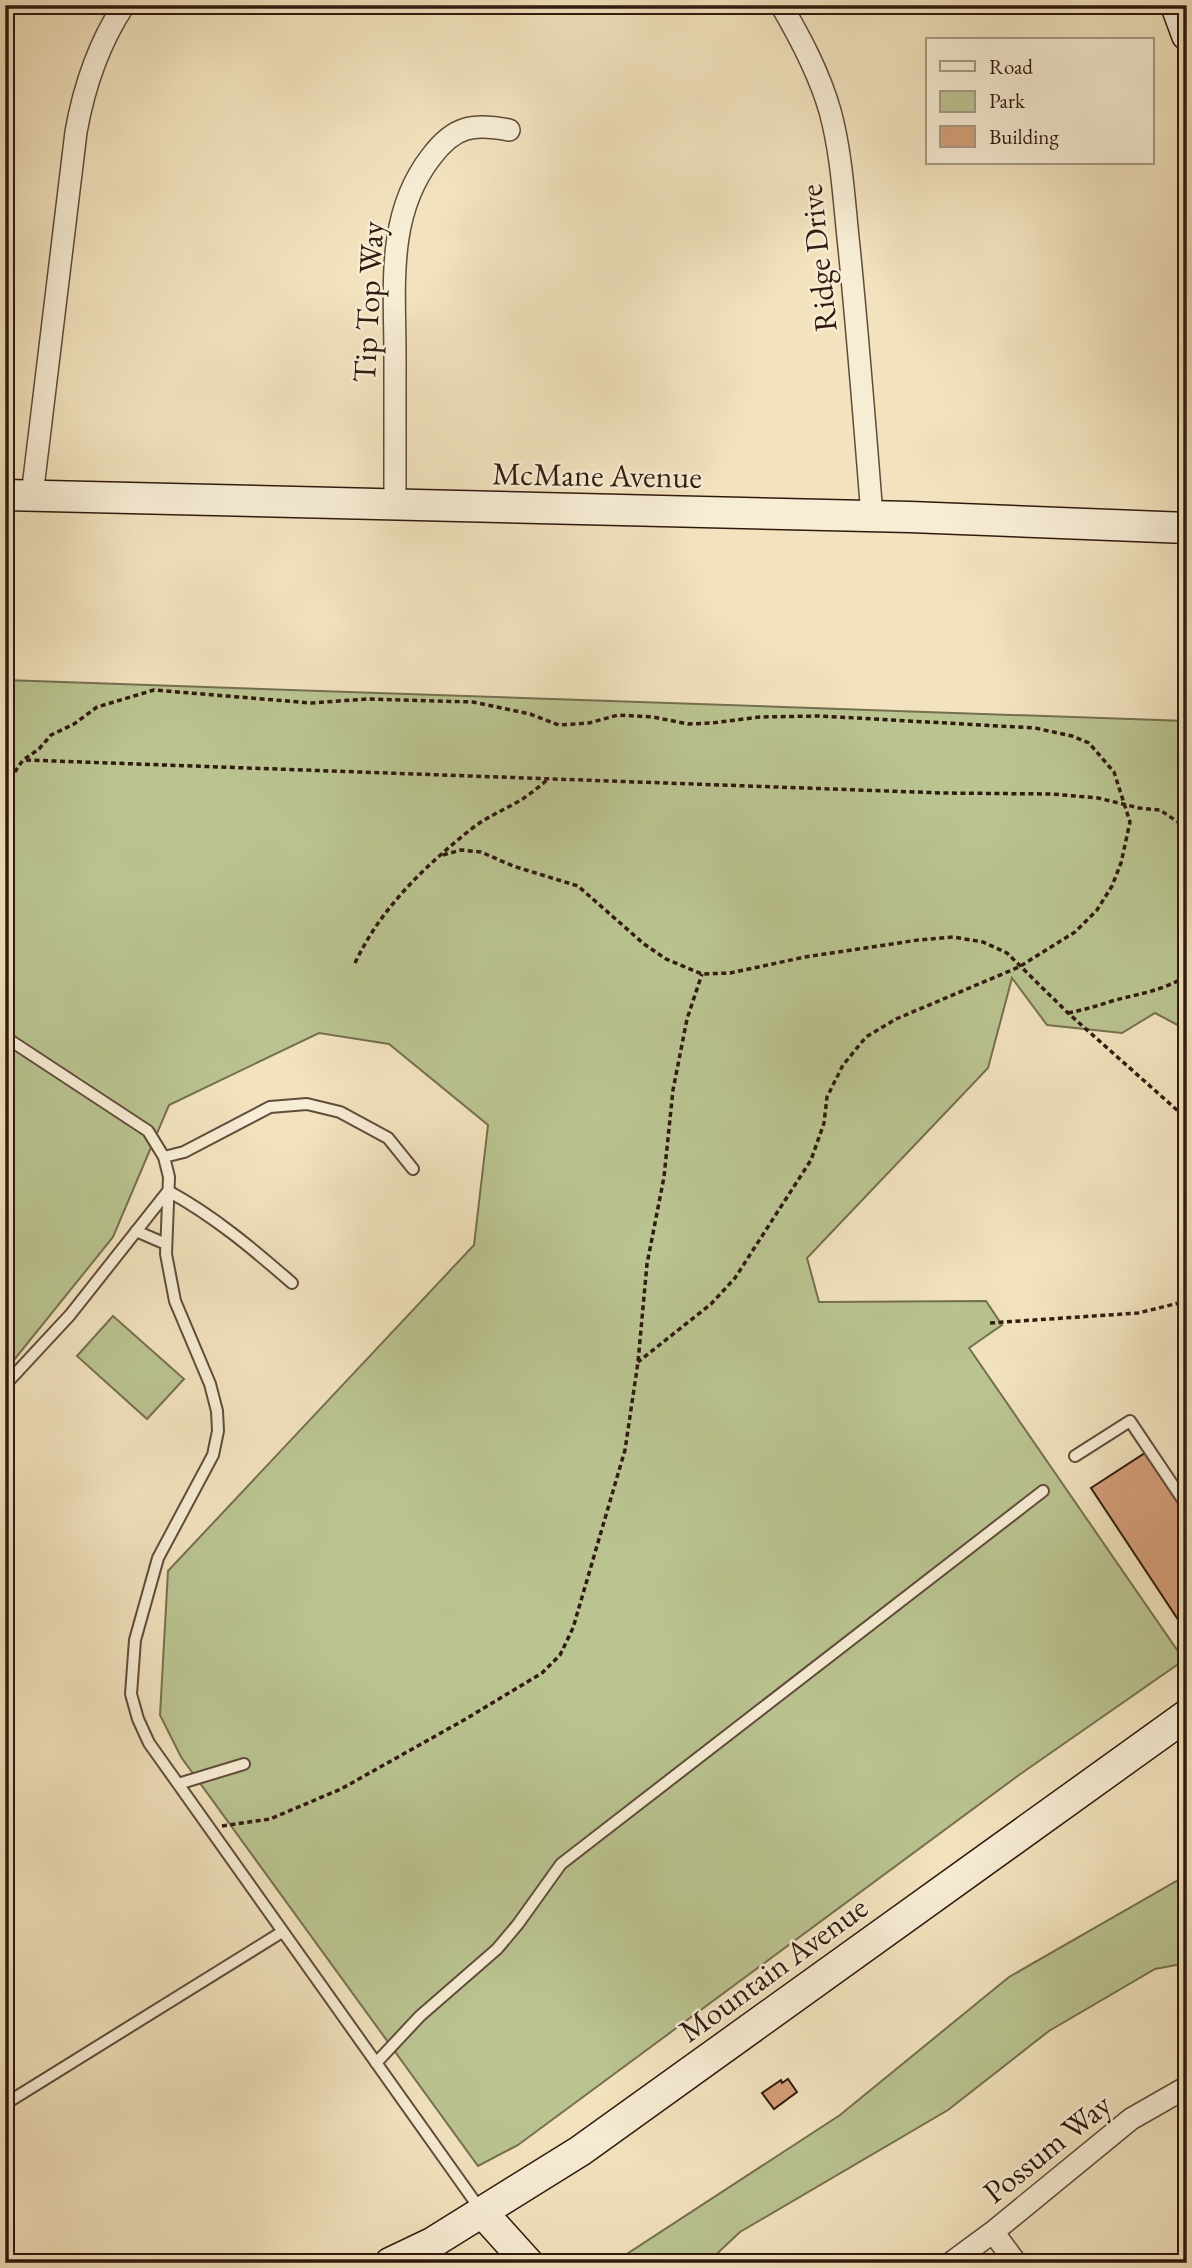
<svg xmlns="http://www.w3.org/2000/svg" width="1192" height="2268" font-family="'EB Garamond',serif">
<rect width="100%" height="100%" fill="#f2e3be"/>
<filter id="stains"><feTurbulence type="fractalNoise" baseFrequency=".00286" numOctaves="4"/><feColorMatrix values="0 0 0 0 .2 0 0 0 0 .09 0 0 0 0 .02 0 0 0 .5 -.17"/></filter>
<radialGradient id="worn" r=".72"><stop offset=".6" stop-color="#630" stop-opacity="0"/><stop offset="1" stop-color="#630" stop-opacity=".3"/></radialGradient>
<path fill="#bac491" stroke="#756f50" stroke-width="2" d="M5,680L1187,721V1030L1155,1013L1122,1033L1047,1025L1012,978L988,1068L807,1258L819,1302L986,1301L1002,1325L969,1348L1184,1660L1019,1775L518,2145L478,2166L181,1757L160,1715L168,1571L474,1245L488,1125L389,1044L319,1033L169,1105L113,1237L10,1365L5,1367Z
M113,1316L184,1379L147,1419L77,1356Z
M1187,1875V1963L1155,1969L1049,2031L948,2110L740,2232L707,2263H613L840,2115L1009,1977Z"/>
<path fill="#d59f79" stroke="#301a0f" stroke-width="2" d="M1145,1453L1187,1516V1611L1177,1618L1091,1488Z
M788,2079L797,2092L774,2109L762,2093L781,2080L782,2083Z"/>
<g fill="none" stroke-linecap="round" stroke-linejoin="round">
<defs>
<path id="lane" d="M5,1037L148,1131L164,1157L169,1177L166,1254L175,1301L210,1384L217,1411L218,1431L213,1455L158,1558L135,1640L131,1694L138,1719L149,1743L480,2209
M164,1157L184,1152L270,1107L307,1104L340,1112L388,1138L413,1169
M136,1231L166,1244
M5,1385L70,1315L168,1191C214,1216 253,1249 292,1283
M1075,1456L1130,1421L1187,1506
M178,1784L244,1764
M376,2063L420,2016L497,1949L518,1924L561,1864L1043,1491
M5,2104L282,1932"/>
<path id="street" d="M781,5C801,39 819,73 830,111C842,155 844,202 849,247C858,337 865,427 872,516
M32,496L76,132C84,87 99,43 124,5
M395,505C395,455 395,406 395,356C395,287 386,215 431,157C454,126 473,123 509,130
M993,2232L1016,2263
M951,2263L993,2232L1131,2119L1187,2087"/>
<path id="secondary" d="M1176,5L1187,35
M5,495L910,517L1187,528
M482,2212L528,2263
M390,2263L432,2243L580,2151L1187,1715"/>
</defs>
<use href="#lane" stroke="#604c3b" stroke-width="14"/>
<use href="#street" stroke="#604c3b" stroke-width="24"/>
<use href="#secondary" stroke="#301a0f" stroke-width="33"/>
<path stroke="#301a0f" stroke-width="3.5" stroke-dasharray="5 3.5" stroke-linecap="butt" d="M26,760L943,793L1052,794L1098,798L1139,808L1160,810L1187,828
M5,786L23,760L39,749L51,735L74,724L97,707L154,690L311,703L367,699L473,702L530,714L559,725L589,723L618,715L653,717L688,724L712,723L760,717L820,716L1035,728L1072,736L1089,743L1114,772L1130,822L1121,863L1112,886L1097,910L1075,932L1019,967L896,1019L866,1037L843,1065L827,1097L824,1123L811,1160L735,1278L711,1304L638,1362
M443,855L461,850L481,852L513,866L578,886L644,944L666,959L702,974L730,973L805,957L918,940L953,937L983,942L1007,953L1068,1013L1187,1119
M355,963C381,908 423,868 470,830C486,817 504,810 521,800C530,794 539,787 547,780
M1068,1013C1083,1010 1097,1006 1112,1001C1141,993 1159,992 1187,976
M990,1323L1138,1313L1187,1301
M222,1826L270,1819L341,1789L464,1720L542,1673L560,1655L573,1628L625,1450L638,1362L647,1264L664,1177L673,1090L687,1019L702,974"/>
<use href="#lane" stroke="#f7edd5" stroke-width="10"/>
<use href="#street" stroke="#f7edd5" stroke-width="21"/>
<use href="#secondary" stroke="#f7edd5" stroke-width="30"/>
</g>
<g text-anchor="middle" stroke-width="5" stroke-linejoin="round" paint-order="stroke">
<g font-size="32" fill="#301a0f" stroke="#f7edd5">
<text transform="translate(818 258) rotate(-96)" y="11">Ridge Drive</text>
<text transform="translate(368 302) rotate(-87)" y="11">Tip Top Way</text>
<text transform="translate(597 475) rotate(1)" y="11">McMane Avenue</text>
<text transform="translate(773 1969) rotate(-36)" y="11">Mountain Avenue</text>
<text transform="translate(1047 2148) rotate(-39)" y="11">Possum Way</text>
</g>
</g>
<rect width="1192" height="2268" fill="none" stroke="#f2e3be" stroke-width="28"/>
<rect x="7" y="7" width="1178" height="2254" fill="none" stroke="#301a0f" stroke-width="3.5"/>
<rect x="14" y="14" width="1164" height="2240" fill="none" stroke="#301a0f" stroke-width="2"/>
<rect x="926" y="38" width="228" height="126" fill="#f7edd5" stroke="#a79986" stroke-width="2"/>
<rect x="940" y="61" width="35" height="10" fill="#f7edd5" stroke="#a79986" stroke-width="2"/>
<text x="989" y="74" font-size="21" fill="#301a0f">Road</text>
<rect x="940" y="91" width="35" height="21" fill="#bac491" stroke="#a79986" stroke-width="2"/>
<text x="989" y="108" font-size="21" fill="#301a0f">Park</text>
<rect x="940" y="126" width="35" height="21" fill="#d59f79" stroke="#a79986" stroke-width="2"/>
<text x="989" y="144" font-size="21" fill="#301a0f">Building</text>
<rect width="100%" height="100%" filter="url(#stains)"/>
<rect width="100%" height="100%" fill="url(#worn)"/>
</svg>
